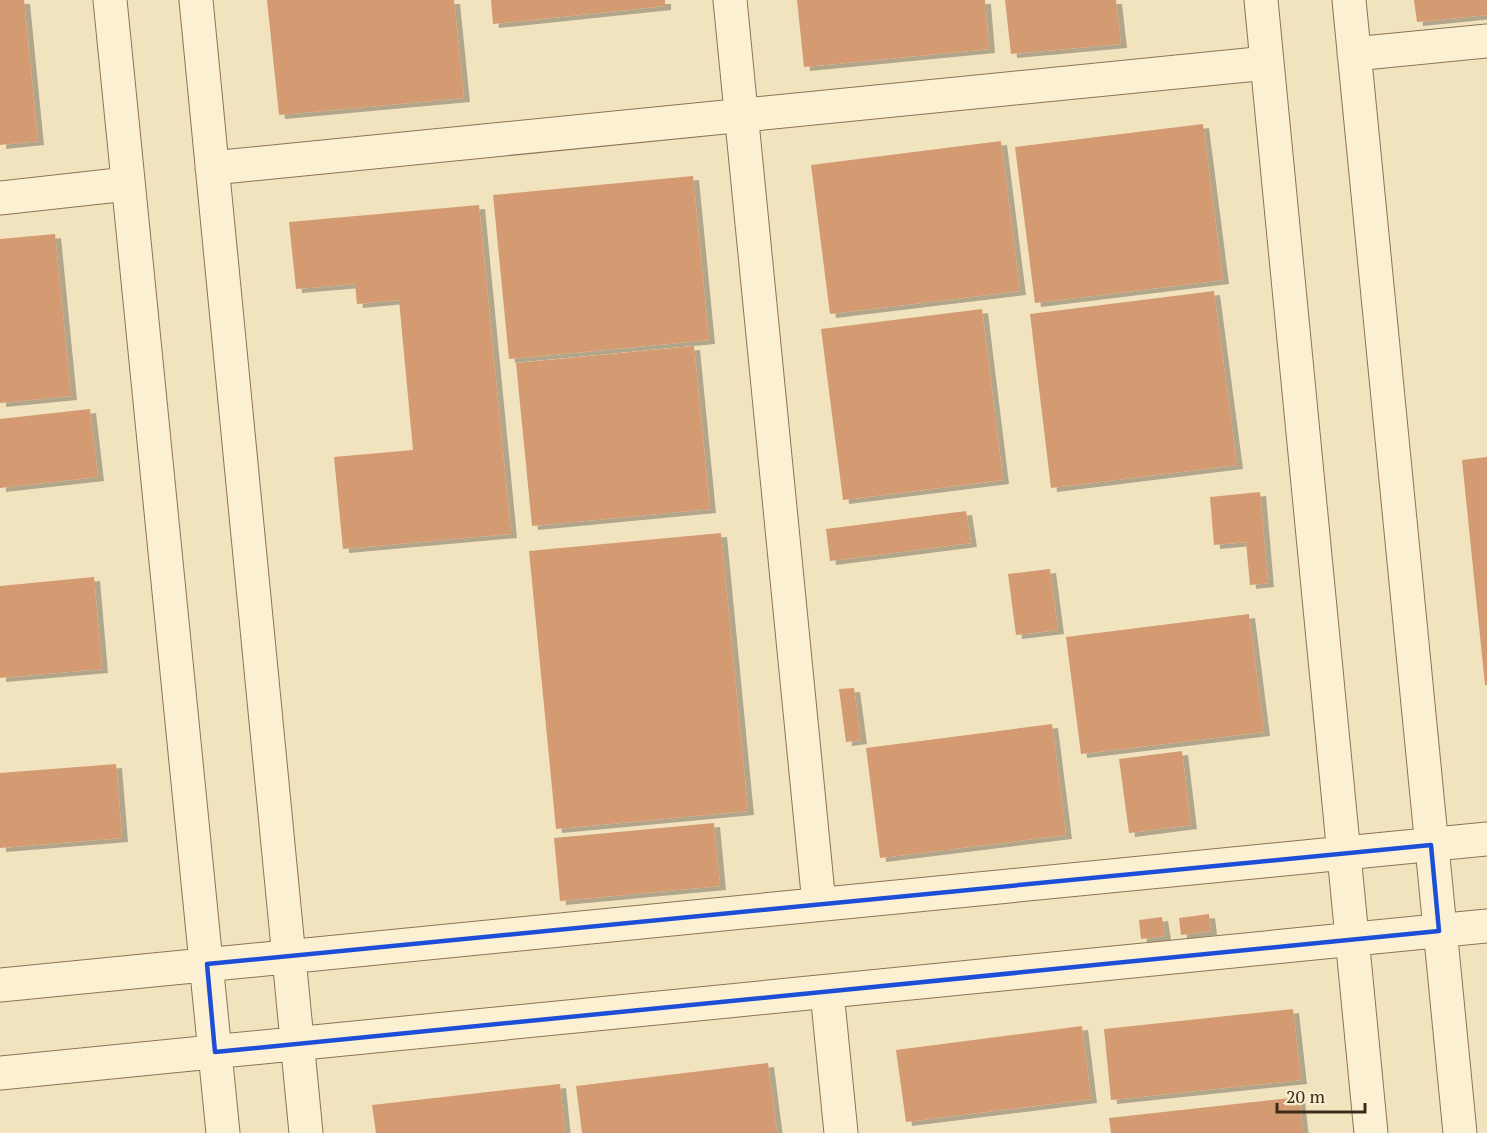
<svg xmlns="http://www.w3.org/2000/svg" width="1487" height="1133" font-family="'PT Serif',serif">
<defs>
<filter id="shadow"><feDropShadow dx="6" dy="4" stdDeviation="0" flood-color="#0004"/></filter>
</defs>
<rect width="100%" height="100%" fill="#f2e3bf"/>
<path fill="#d49a71" filter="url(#shadow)" d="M0,0H24L38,141L0,145Z
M267,0H454L464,98L279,115Z
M491,0H665V6L493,24Z
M797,0H985L989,49L804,67Z
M1005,0H1116L1121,44L1011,54Z
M1414,0H1487V15L1417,22Z
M1203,124L1223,280L1035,303L1015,147Z
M1001,141L1020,291L830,314L811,165Z
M693,176L709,340L509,359L493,195Z
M479,205L511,534L343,549L334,457L413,450L399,300L357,304L355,284L296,289L289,222Z
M55,234L71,396L0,403V239Z
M1214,291L1237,465L1051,488L1030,314Z
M982,309L1003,480L843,500L821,329Z
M694,346L710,509L532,526L516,363Z
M90,409L98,477L0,488V419Z
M1487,457V685H1485L1462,460Z
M1260,492L1268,583L1250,585L1246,542L1214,545L1210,497Z
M966,511L971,543L830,561L826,529Z
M721,533L748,811L556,829L529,551Z
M1050,569L1058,630L1016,635L1008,574Z
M94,577L102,669L0,678V586Z
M1249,614L1264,732L1081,754L1066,637Z
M854,688L861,740L846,742L839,689Z
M1052,724L1066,835L880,858L866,748Z
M1182,751L1191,825L1129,833L1119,759Z
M116,764L122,838L0,848V773Z
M714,823L720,886L560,901L554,838Z
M1209,914L1211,931L1181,935L1179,918Z
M1162,917L1165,936L1141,939L1139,920Z
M1293,1009L1301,1080L1111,1100L1104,1029Z
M1082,1026L1091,1099L906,1122L896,1050Z
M768,1063L777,1133H582L576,1086Z
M560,1084L565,1133H376L372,1105Z
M1299,1097L1303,1133H1111L1109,1118Z"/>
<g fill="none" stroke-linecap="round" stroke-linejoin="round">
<defs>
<path id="minor" d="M110,0L223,1133
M196,0L306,1133
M730,0L819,904
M1261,0L1371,1133
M1349,0L1460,1133
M1354,54L1487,41
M212,168L1267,63
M0,198L127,184
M0,985L1487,839
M827,992L841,1133
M0,1073L1487,926"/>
</defs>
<use href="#minor" stroke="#8d7355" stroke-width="35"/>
<use href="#minor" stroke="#fcf0d3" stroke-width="33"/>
</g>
<path fill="none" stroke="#1d4ed8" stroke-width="4.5" stroke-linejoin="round" d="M1431,845L1439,931L215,1052L207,964Z"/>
<path d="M1277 1103v9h88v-9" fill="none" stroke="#3b2b1b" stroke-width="3"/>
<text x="1286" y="1103" font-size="18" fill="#3b2b1b" stroke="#f9edcf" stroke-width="4.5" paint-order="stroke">20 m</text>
</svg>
